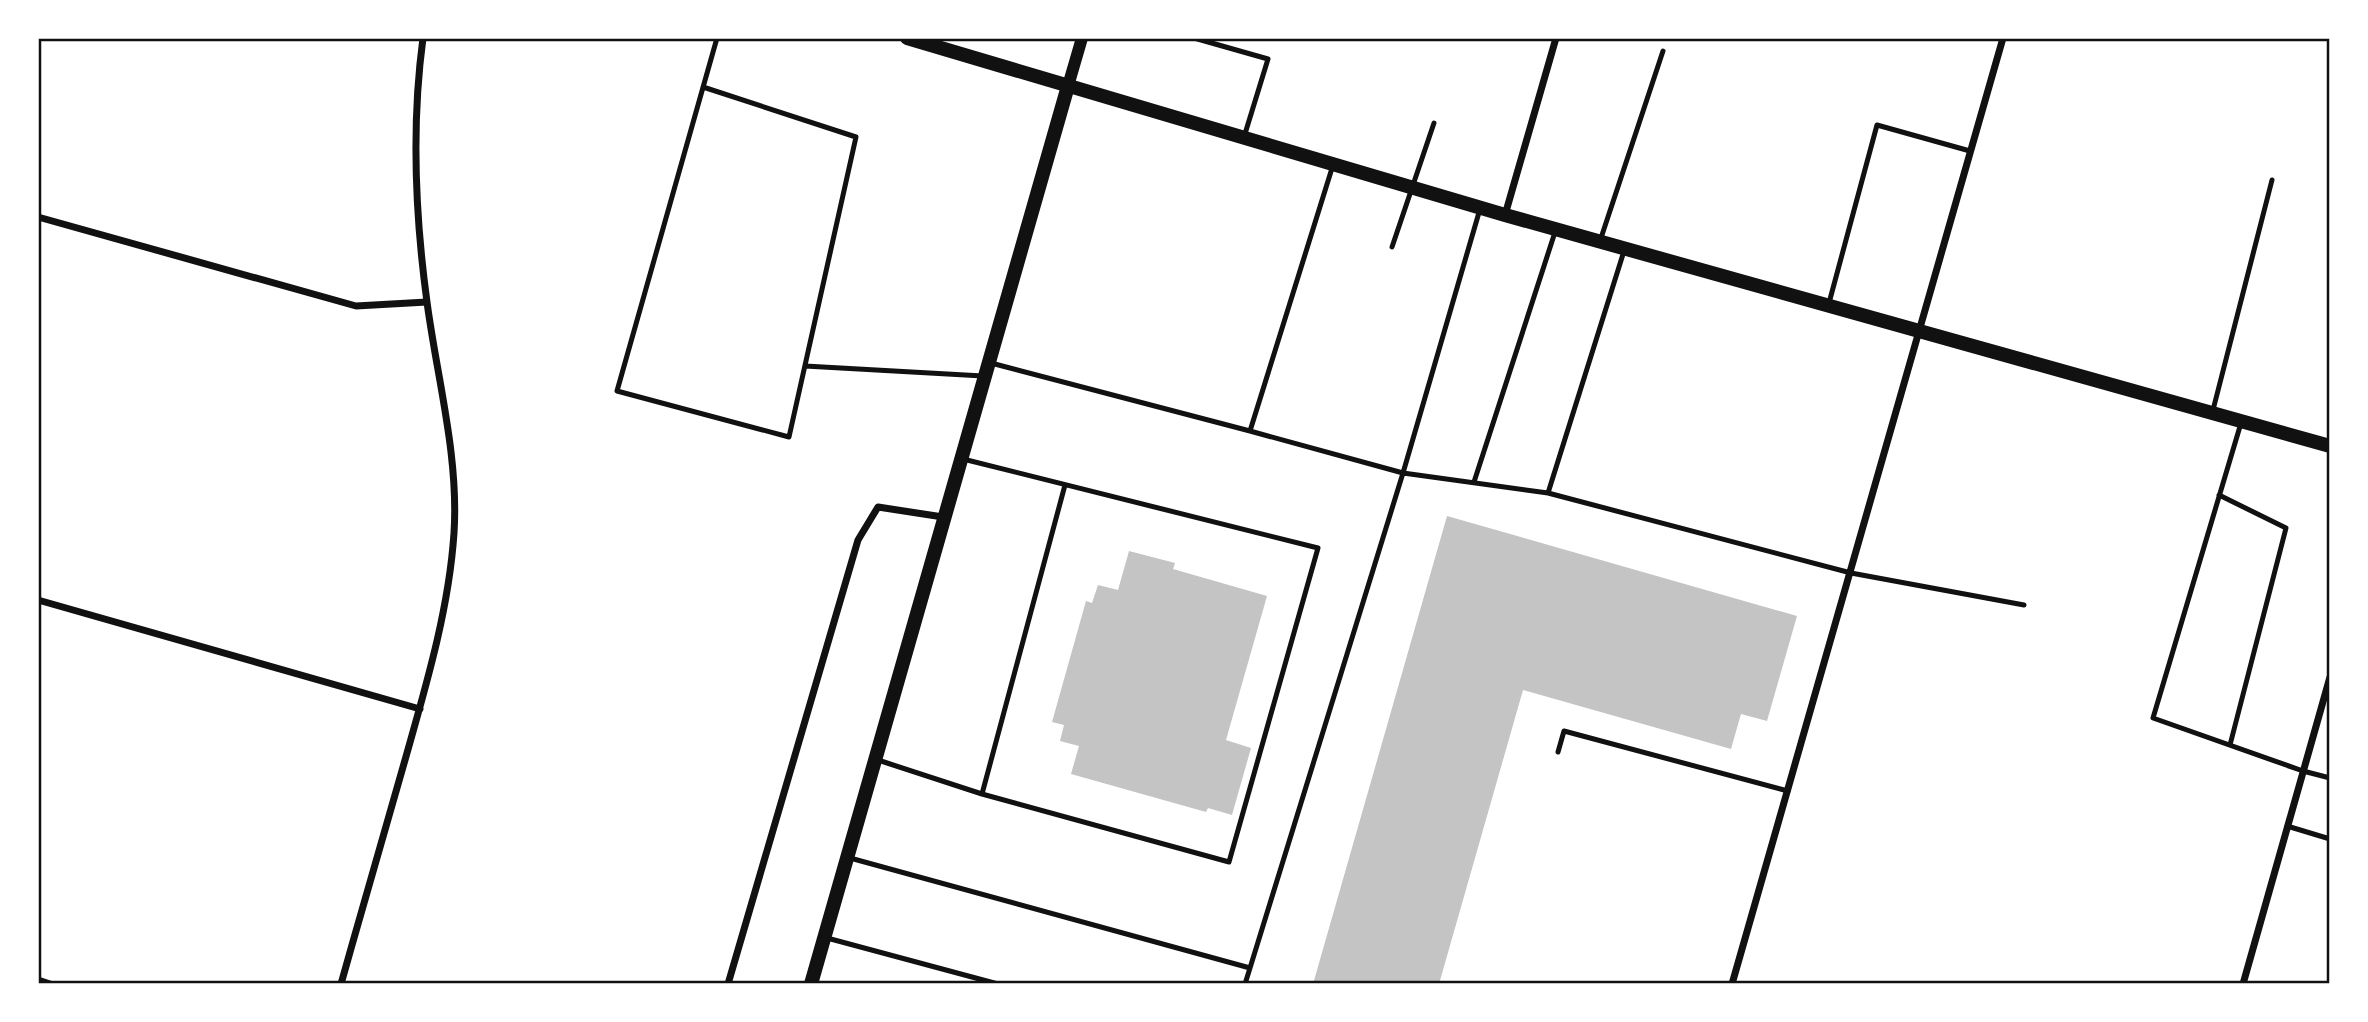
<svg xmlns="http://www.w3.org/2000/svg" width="2368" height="1022" font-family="'PT Sans Narrow',sans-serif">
<rect width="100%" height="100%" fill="#fff"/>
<path fill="#c4c4c4" d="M1447,516L1797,616L1767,721L1741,714L1731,749L1523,690L1439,984H1313Z
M1129,551L1175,563L1173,569L1267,596L1226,740L1251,748L1232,815L1208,808L1206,812L1071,774L1079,746L1060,741L1064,725L1052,722L1086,601L1092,603L1098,585L1118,590Z"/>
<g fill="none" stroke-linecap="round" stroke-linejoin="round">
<path stroke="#111" stroke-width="5" d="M1194,38L1268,59L1244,137
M703,87L856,137L789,437L617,391L717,38
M1600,241L1663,51
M1392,247L1434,123
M1829,303L1877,125L1970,151
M991,363L1250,431L1333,165
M805,366L983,376
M2213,410L2272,180
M2241,423L2153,718L2303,771L2330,778
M1250,431L1403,473L1548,493L1624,251
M963,459L1318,548L1229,862L982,794L1065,485
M1474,482L1556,229
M1548,493L1851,573L2024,605
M2219,495L2286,528L2230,745
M1558,752L1564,731L1788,791
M878,760L982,794
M2287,826L2330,839
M850,858L1250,968L1403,473L1480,209
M827,938L998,984
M1245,984L1250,968"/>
<path stroke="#111" stroke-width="7" d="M1505,215L1556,38
M38,217L356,306L427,302
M38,600L420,709
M38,980L50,984
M341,984C362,909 384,834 405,760C426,686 449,609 454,533C459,456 437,378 427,302C415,214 411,127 423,38
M728,984L858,540L878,507L943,517
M1732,984L2003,38
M2243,984L2330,677"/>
<path stroke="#111" stroke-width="12" d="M1068,86L1082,38"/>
<path stroke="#111" stroke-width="14" d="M907,38L1505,215L2330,446
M811,984L1068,86"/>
</g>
<rect width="2368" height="1022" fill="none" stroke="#ffffff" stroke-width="80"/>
<rect x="40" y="40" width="2288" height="942" fill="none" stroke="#111" stroke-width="2.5"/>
</svg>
